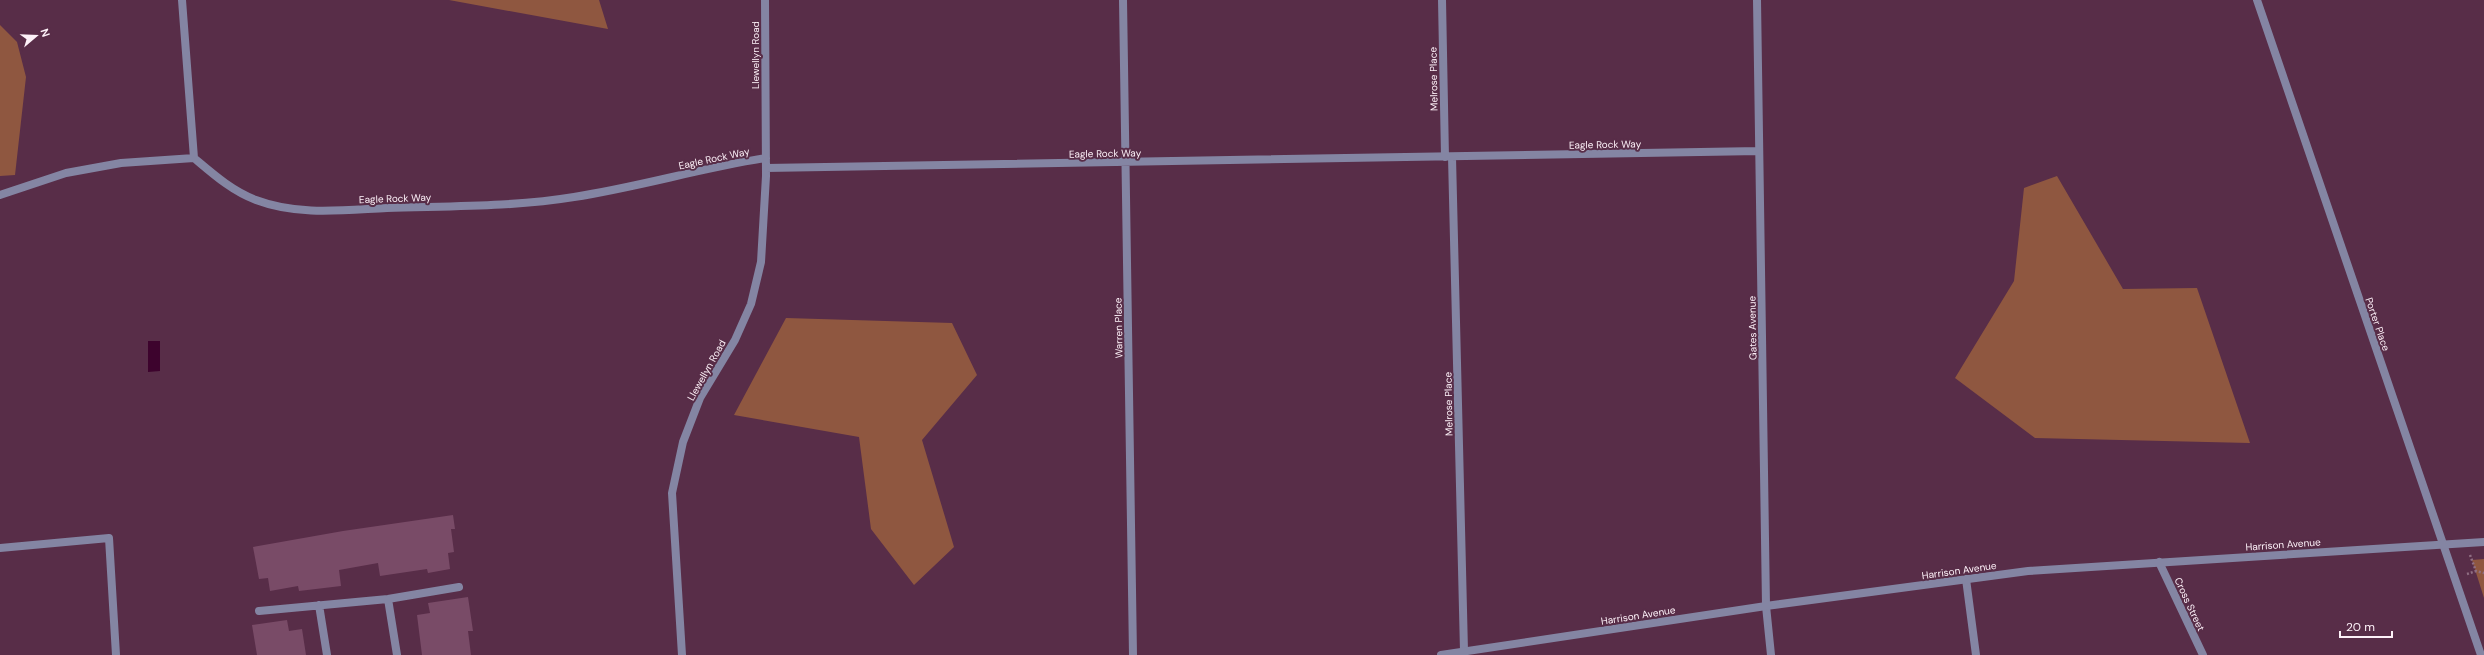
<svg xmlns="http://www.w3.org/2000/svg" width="2484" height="655" font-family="'DM Sans',sans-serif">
<rect width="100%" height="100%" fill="#582d48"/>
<path fill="#8f5740" d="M449,0H599L608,29Z
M0,25L17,42L26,77L15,175L0,176Z
M2057,176L2123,289L2197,288L2250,443L2035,438L1955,378L2014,281L2024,188Z
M786,318L952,323L977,375L922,440L954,547L914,585L871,529L859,437L734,415Z
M2484,559V598L2472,560Z"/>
<path fill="#3d032d" d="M148,341H160V371L148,372Z"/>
<path fill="#794b67" d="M453,515L455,529H451L454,552L448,553L450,569L428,573L427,569L380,576L378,563L339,570L341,586L299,591L298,586L270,591L268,578L259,579L253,547L343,531Z
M468,597L473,631H468L471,655H422L417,615L430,613L428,603Z
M287,620L289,631L302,629L306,655H257L252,625Z"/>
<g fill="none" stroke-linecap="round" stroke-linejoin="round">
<path stroke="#906f83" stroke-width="2.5" stroke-dasharray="2 2" stroke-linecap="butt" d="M2470,555L2476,571L2484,573
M2467,574L2476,571"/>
<path stroke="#8485a3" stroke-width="8" d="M1966,579L1976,655"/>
<path stroke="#8485a3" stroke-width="8" d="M182,0L194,158C213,174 232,191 256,200C298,216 344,210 387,208C449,206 513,207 574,197C639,187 701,168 766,158
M1123,0L1133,655
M1442,0L1445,157
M1757,0L1766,606L1771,655
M2257,0L2481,655
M1452,157L1464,651
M766,168L1759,151
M0,195L66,173L121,163L194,158
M0,548L109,538L116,655
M2159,562L2203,655
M388,599L397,655
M319,605L327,655
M259,611L388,599L459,587
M682,655L672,493L683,442L700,398L735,340L751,304L761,262L766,176L765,0"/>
<path stroke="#8485a3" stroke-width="8" d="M1441,655L1766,606L2028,571L2484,542"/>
</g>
<g text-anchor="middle" stroke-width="4" stroke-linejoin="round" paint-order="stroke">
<g font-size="10" fill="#fdf1f8" stroke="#582d48">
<text transform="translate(755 55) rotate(-90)" y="4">Llewellyn Road</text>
<text transform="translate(1433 79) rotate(-91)" y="4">Melrose Place</text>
<text transform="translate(1605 144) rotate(-1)" y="4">Eagle Rock Way</text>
<text transform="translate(1105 153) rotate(-1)" y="4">Eagle Rock Way</text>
<text transform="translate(714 158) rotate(-12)" y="4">Eagle Rock Way</text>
<text transform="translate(395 198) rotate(-2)" y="4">Eagle Rock Way</text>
<text transform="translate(2378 324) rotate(71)" y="4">Porter Place</text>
<text transform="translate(1118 328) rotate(-91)" y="4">Warren Place</text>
<text transform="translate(1752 328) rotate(-91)" y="4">Gates Avenue</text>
<text transform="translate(706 370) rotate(-61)" y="4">Llewellyn Road</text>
<text transform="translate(1448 404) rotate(-91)" y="4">Melrose Place</text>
<text transform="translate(2283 544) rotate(-4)" y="4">Harrison Avenue</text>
<text transform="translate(1959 570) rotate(-8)" y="4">Harrison Avenue</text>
<text transform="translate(2190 604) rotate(65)" y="4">Cross Street</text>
<text transform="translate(1638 615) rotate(-9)" y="4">Harrison Avenue</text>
</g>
</g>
<g transform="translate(36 36) rotate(71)" stroke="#582d48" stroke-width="3" paint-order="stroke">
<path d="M0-3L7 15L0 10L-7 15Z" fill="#fdf1f8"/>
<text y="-6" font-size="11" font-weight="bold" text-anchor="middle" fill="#fdf1f8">N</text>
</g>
<path d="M2340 631v6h52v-6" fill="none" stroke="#fdf1f8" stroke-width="2"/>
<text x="2346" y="631" font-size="12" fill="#fdf1f8" stroke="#582d48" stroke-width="3" paint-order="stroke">20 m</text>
</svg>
